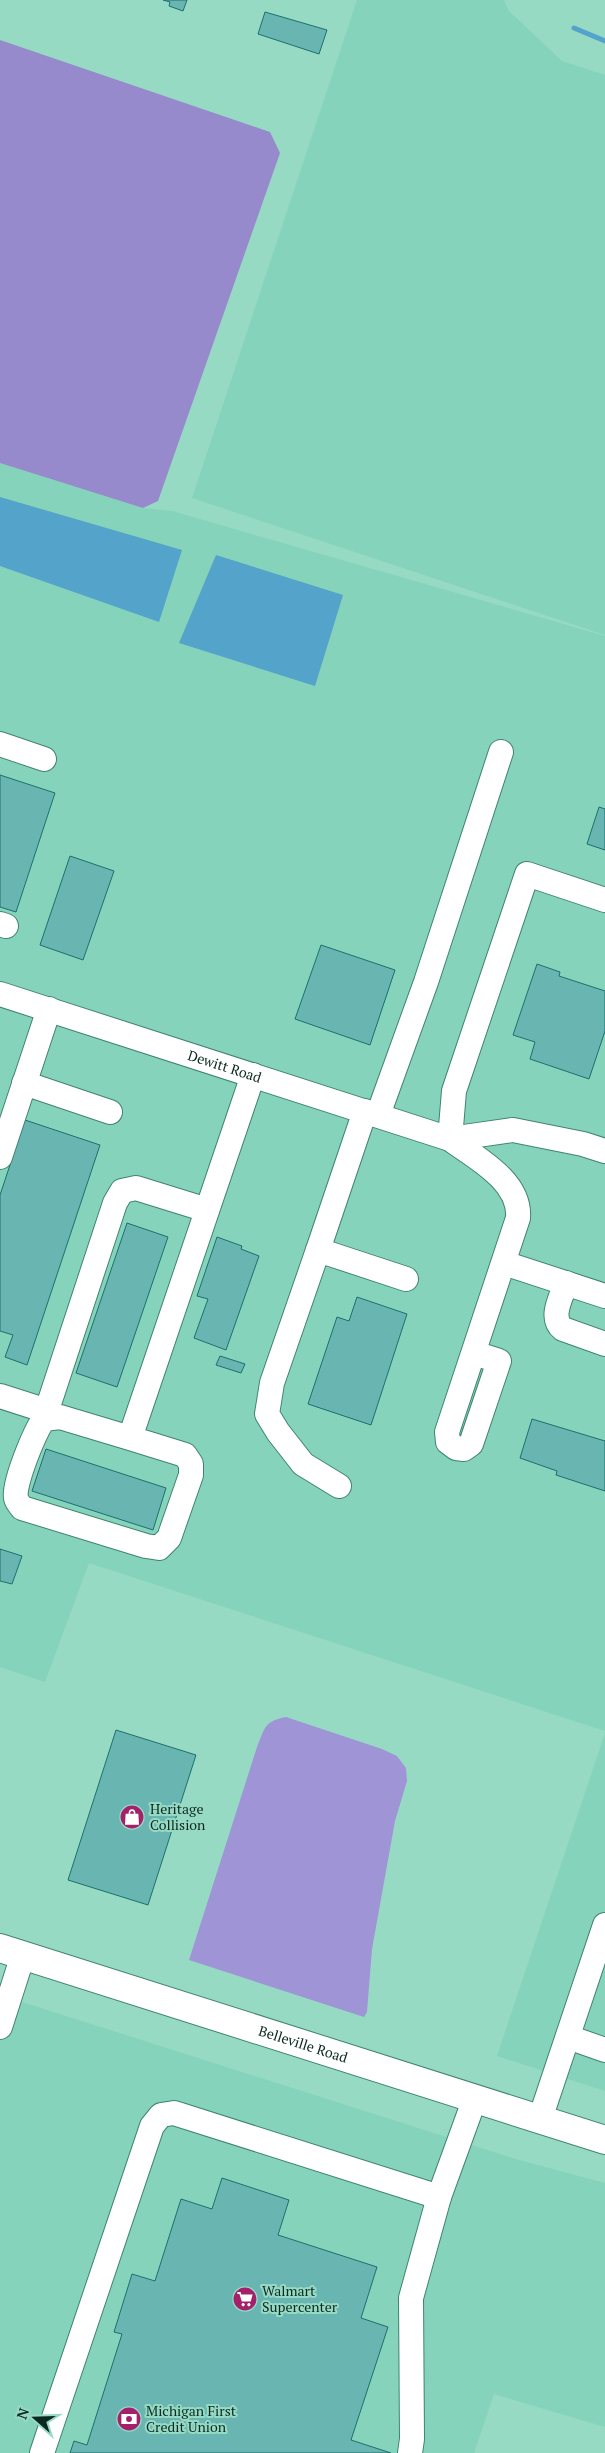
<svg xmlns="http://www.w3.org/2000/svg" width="605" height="2453" font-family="'PT Serif',serif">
<rect width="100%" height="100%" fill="#96dac4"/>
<path fill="#84d3ba" d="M357,0H504L508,10L562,61L605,75V635L192,498Z
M0,463L143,508L172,511L605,636V1731L89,1563L45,1682L0,1667Z
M605,1733V2091L497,2056Z
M0,1995L519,2160L605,2183V2427L494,2394L474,2453H0Z"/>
<path fill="#9f94d5" d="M286,1717L382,1749L397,1756L406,1768L407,1781L395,1821L372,1949L367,2012L364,2017L189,1960L257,1747C265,1728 264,1721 286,1717Z"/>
<path fill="#968acc" d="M0,40L270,132L280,153L158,501L143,508L0,463Z"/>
<path fill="#54a3ca" d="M0,497L182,550L159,622L0,566Z
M216,555L343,595L315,686L179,643Z"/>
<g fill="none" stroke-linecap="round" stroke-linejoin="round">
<path stroke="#54a3ca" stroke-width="5" d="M574,28L605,41"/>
</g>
<path fill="#69b5b2" stroke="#1d706d" d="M163,0H187L183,11L169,6L170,2Z
M265,12L327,30L319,54L258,34Z
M0,775L55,793L16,912L0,907Z
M599,807L605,809V850L587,844Z
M70,856L114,871L83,960L40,945Z
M321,945L395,970L370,1045L295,1019Z
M537,964L560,972L559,976L605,991V1031L589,1079L530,1059L535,1042L513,1035Z
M25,1120L100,1145L27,1365L5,1357L13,1335L0,1331V1195Z
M127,1223L168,1237L117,1387L76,1373Z
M217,1237L242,1246L241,1249L259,1256L226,1350L194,1338L208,1299L197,1296Z
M357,1297L407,1314L371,1425L308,1404L337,1317L349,1321Z
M220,1356L245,1364L241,1373L216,1365Z
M532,1419L605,1441V1491L556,1475L557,1471L520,1458Z
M46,1449L166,1488L153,1530L32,1491Z
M0,1549L22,1556L12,1584L0,1581Z
M116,1730L196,1755L148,1905L68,1880Z
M222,2178L289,2200L278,2235L377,2267L361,2318L388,2327L351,2440L391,2453H70L74,2441L87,2445L122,2334L114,2332L132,2274L155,2281L181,2199L212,2209Z"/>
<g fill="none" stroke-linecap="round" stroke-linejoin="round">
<defs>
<g id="minor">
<path d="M0,744L44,759"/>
<path d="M0,924L6,926"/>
<path id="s1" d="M0,994L450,1139C476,1158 521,1181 518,1218L447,1432L448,1442L456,1448L464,1449L471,1444L499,1361L474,1353"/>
<path d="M24,1083L110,1112"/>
<path d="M365,1111L318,1250L406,1279"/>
<path d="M378,1115L426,982L501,752"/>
<path d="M450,1139L454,1091L527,874L605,900"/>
<path d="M450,1139L513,1130L583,1144L605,1151"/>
<path d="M0,1157L49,1009"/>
<path d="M318,1250L272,1383L267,1414L278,1432L303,1464L339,1486"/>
<path d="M504,1263L605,1296"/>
<path d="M566,1283C561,1298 549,1318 563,1329L605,1344"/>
<path d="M0,1396L47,1411"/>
<path d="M44,1419L115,1203L122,1191L136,1188L207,1210"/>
<path d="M130,1438L60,1417L44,1419C35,1431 13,1484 16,1498C16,1501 20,1505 22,1508L146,1546L159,1548L169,1538L191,1475V1464L185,1455L130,1438L253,1075"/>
<path d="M0,2027L23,1955"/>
<path d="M568,2037L605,2050"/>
<path d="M540,2119L605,1925"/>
<path d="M42,2453L152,2126L161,2115L174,2113L439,2197"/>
<path d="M410,2453L412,2439L411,2298L439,2197L475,2098"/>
</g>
<g id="major">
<path id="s2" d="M0,1948L605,2140"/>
</g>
</defs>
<use href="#minor" stroke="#408470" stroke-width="26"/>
<use href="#major" stroke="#408470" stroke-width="30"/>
<use href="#minor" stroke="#fff" stroke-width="24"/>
<use href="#major" stroke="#fff" stroke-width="28"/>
</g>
<defs>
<symbol id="shop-disc" viewBox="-11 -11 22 22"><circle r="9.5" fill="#a5206b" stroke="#96dac4"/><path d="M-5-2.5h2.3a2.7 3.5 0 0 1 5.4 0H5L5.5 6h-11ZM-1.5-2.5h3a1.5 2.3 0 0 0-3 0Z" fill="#fff"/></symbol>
<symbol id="supermarket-disc" viewBox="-11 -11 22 22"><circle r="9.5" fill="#a5206b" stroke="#96dac4"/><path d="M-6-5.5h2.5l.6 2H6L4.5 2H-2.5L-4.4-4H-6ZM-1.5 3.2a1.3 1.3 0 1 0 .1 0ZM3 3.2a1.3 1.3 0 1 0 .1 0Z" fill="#fff"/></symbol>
<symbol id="bank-disc" viewBox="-11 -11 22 22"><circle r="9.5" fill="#a5206b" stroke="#96dac4"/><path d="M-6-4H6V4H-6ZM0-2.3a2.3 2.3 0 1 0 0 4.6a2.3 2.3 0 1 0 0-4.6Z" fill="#fff"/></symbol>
</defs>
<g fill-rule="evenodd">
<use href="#shop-disc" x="118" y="1803" width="28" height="28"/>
<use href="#supermarket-disc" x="231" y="2285" width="28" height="28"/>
<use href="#bank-disc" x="115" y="2405" width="28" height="28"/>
</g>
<g text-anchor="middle" stroke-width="4" stroke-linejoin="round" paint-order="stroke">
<g font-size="14" fill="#0c2921" stroke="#96dac4">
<text dy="5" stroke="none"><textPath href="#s1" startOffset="236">Dewitt Road</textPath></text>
<text dy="5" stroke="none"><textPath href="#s2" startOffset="318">Belleville Road</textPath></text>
</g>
<g font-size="14" fill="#0c2921" stroke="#96dac4" text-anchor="start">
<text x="150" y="1814">Heritage<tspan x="150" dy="16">Collision</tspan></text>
<text x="262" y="2296">Walmart<tspan x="262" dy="16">Supercenter</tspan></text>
<text x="146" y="2416">Michigan First<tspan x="146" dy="16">Credit Union</tspan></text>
</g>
</g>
<g transform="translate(35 2418) rotate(290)" stroke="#96dac4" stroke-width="4" paint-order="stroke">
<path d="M0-4L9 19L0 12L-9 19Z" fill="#0c2921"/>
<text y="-8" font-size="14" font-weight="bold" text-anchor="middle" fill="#0c2921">N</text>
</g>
</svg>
